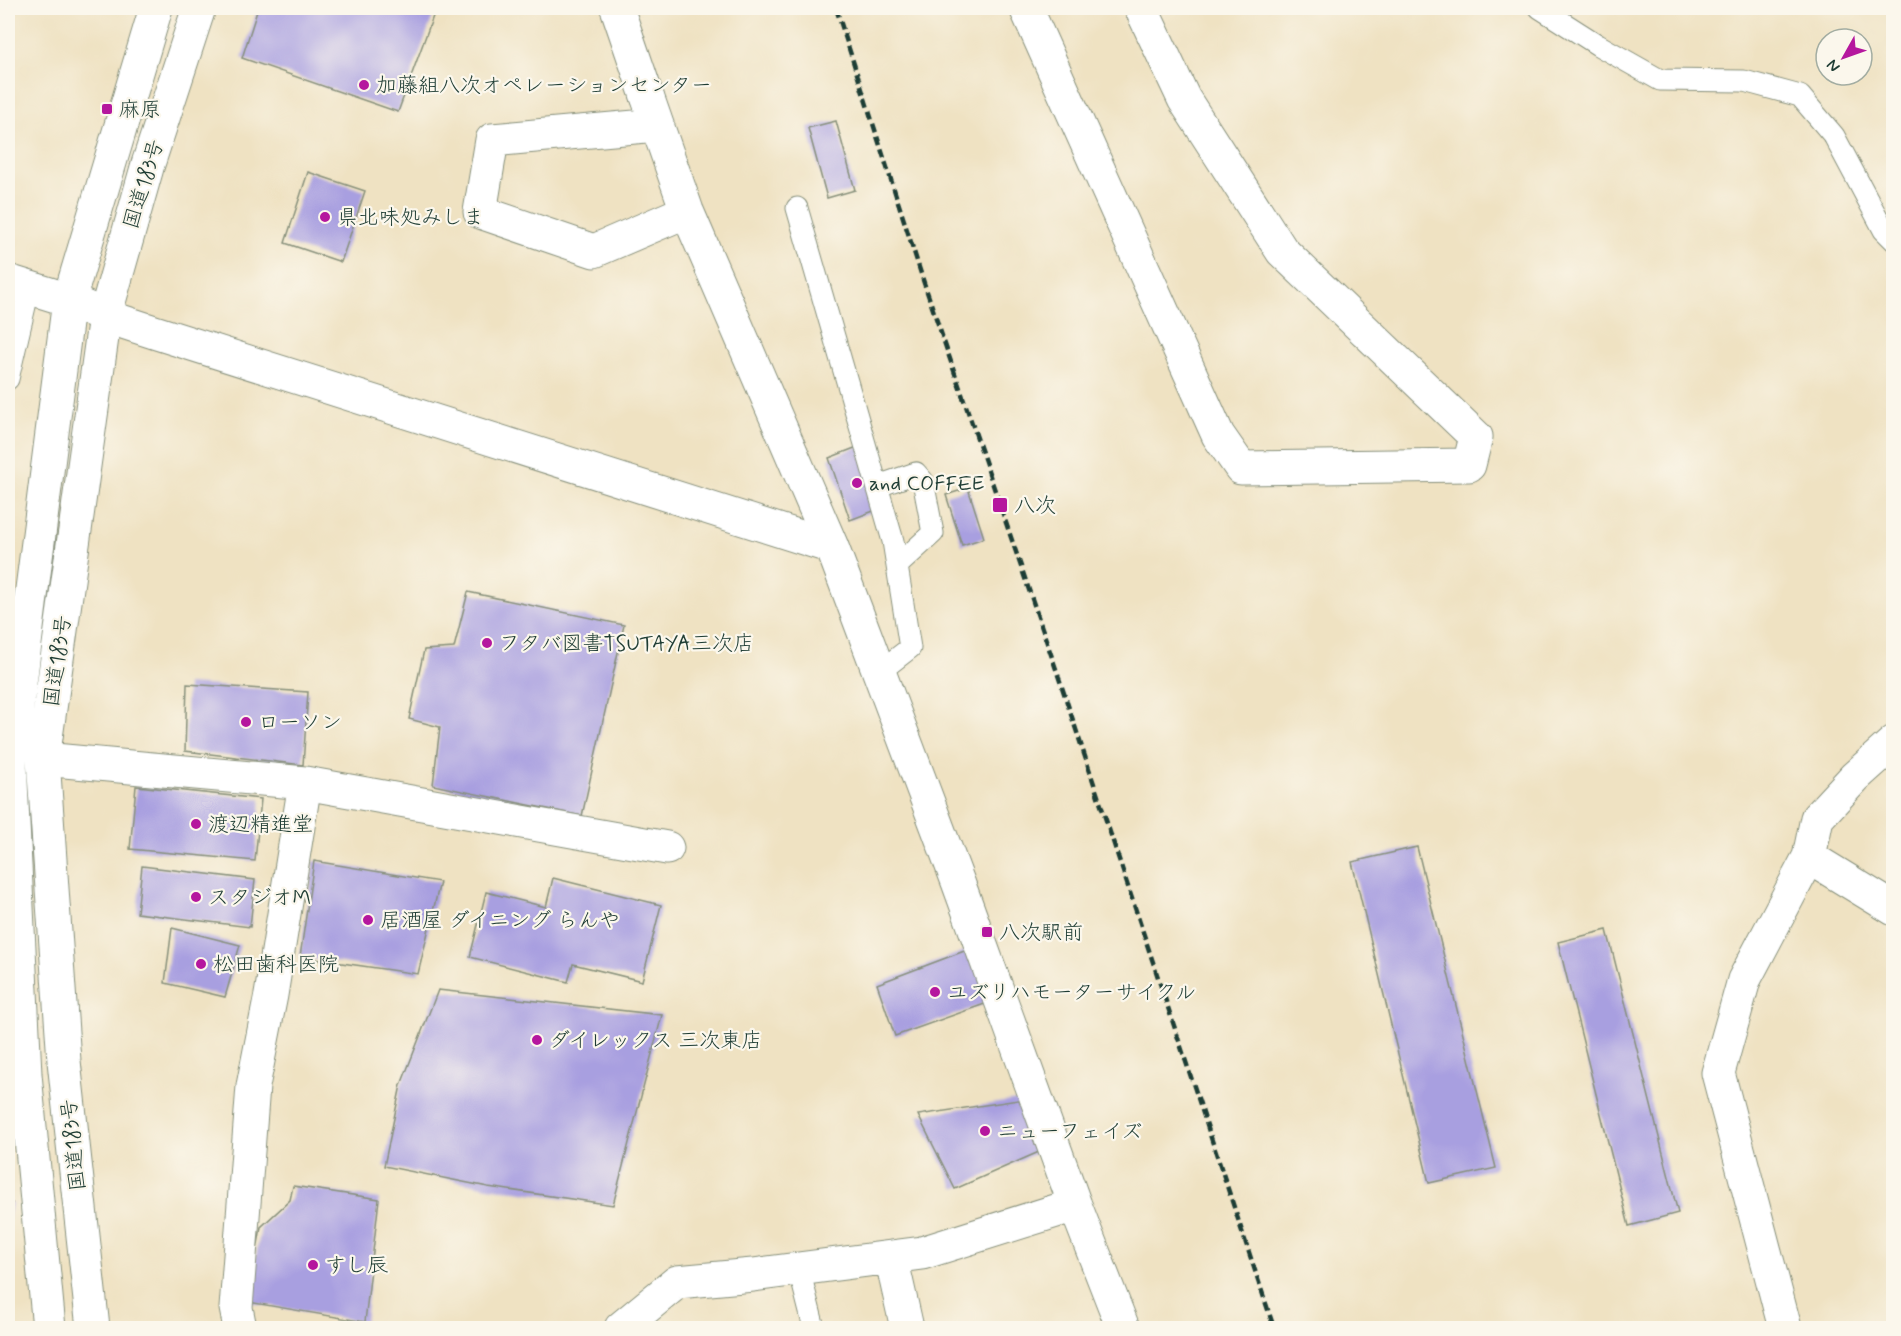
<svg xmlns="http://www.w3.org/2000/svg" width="1901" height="1336" font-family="Mynerve,'Klee One',sans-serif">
<rect width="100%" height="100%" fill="#fbf7ec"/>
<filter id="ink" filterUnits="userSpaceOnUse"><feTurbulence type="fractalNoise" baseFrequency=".0167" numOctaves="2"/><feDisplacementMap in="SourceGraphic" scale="12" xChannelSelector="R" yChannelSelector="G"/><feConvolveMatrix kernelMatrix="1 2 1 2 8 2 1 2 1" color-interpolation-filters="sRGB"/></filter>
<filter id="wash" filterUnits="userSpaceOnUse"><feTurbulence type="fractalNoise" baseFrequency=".008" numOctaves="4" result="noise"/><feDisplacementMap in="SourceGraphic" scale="24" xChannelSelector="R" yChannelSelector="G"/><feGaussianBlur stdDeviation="1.35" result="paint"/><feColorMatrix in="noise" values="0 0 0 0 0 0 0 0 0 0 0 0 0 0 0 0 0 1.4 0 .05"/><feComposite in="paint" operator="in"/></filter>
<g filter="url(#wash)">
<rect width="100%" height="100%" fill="#efe2c2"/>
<g id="blocks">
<path fill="#a89fe0" d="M258,8H436L398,112L242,58Z
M836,121L855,190L827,198L808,128Z
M308,172L365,191L341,262L285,243Z
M865,444L884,507L850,520L829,458Z
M968,488L984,538L962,545L946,495Z
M468,592L624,625L582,816L433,785L440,727L409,719L424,650L454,648Z
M187,684L308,692L303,765L185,751Z
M136,786L261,799L255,861L130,849Z
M1417,847L1496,1168L1429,1183L1352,862Z
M314,861L440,882L418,974L300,957Z
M142,866L255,880L250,927L137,913Z
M553,878L661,905L642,981L573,964L568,982L470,957L486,892L546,907Z
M172,928L240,945L225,997L165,983Z
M1607,930L1678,1213L1629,1226L1558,942Z
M967,950L993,1001L895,1036L877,984Z
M438,990L662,1015L613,1205L488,1187L384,1166L401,1085Z
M1031,1098L1048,1148L955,1189L918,1115Z
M293,1186L379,1199L365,1322L248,1302L261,1227L290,1200Z
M8,1202L12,1203L8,1222Z"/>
</g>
</g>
<g filter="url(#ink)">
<use href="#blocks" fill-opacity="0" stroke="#87907b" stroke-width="1.5"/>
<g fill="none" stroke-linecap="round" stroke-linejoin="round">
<defs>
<path id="lane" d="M1540,8L1598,45L1660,80L1744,81L1800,96L1834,136L1884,230L1894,240
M797,208L893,541L910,648L879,672
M8,379L29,289
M878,486L916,473L923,481L933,533L897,566
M799,1269L814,1328"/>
<path id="street" d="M1026,8L1218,435L1241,468L1469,465L1476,437L1282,251L1184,99L1142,10
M647,96L687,211L832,547L958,882L1075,1205L1123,1328
M657,125L492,140L480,212L594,251L687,211
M8,281L69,300L105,316L154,332L832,547
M43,759L305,783
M1809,857L1894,909
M891,1257L907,1328
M240,1328L236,1308L253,1086L271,995L305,783L667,848
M621,1328L677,1282L753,1275L922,1253L1075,1205
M1785,1328L1718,1073L1744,980L1809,857L1817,818L1855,777L1894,742"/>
<path id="secondary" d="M617,8L647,96"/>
<path id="highway" d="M49,1328L25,1074L10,761L69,300L156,8
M93,1328L64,1061L43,759L105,316L148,164L199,8"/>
</defs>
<use href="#lane" stroke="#87907b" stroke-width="23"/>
<use href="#street" stroke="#87907b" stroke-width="35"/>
<use href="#secondary" stroke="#87907b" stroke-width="35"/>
<use href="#highway" stroke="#87907b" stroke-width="35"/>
<use href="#lane" stroke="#fff" stroke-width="21"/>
<use href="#street" stroke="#fff" stroke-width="33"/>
<use href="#secondary" stroke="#fff" stroke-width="33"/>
<use href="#highway" stroke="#fff" stroke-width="33"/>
<path stroke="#1f3d34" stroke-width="4.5" stroke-dasharray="9 4.5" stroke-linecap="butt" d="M836,8L924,283L1056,669L1274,1328"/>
</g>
</g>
<g fill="#b5179e" stroke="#fbf7ec" stroke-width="2">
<circle cx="364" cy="85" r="6"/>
<rect x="101" y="103" width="12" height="12" rx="3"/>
<circle cx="325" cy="217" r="6"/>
<circle cx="857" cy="483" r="6"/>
<rect x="992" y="497" width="16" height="16" rx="3"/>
<circle cx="487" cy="643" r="6"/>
<circle cx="246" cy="722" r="6"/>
<circle cx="196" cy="824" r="6"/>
<circle cx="196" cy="897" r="6"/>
<circle cx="368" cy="920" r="6"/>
<rect x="981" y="926" width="12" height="12" rx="3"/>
<circle cx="201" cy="964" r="6"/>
<circle cx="935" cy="992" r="6"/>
<circle cx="537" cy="1040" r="6"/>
<circle cx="985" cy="1131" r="6"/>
<circle cx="313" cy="1265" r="6"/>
</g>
<g text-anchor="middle" stroke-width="4.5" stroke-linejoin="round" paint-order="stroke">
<g font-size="21" fill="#1f3d34" stroke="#fbf7ec" text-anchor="start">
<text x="376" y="92">加藤組八次オペレーションセンター</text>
<text x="119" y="116">麻原</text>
<text x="337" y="224">県北味処みしま</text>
<text x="869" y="490">and COFFEE</text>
<text x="1014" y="512">八次</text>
<text x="499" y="650">フタバ図書TSUTAYA三次店</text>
<text x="258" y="729">ローソン</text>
<text x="208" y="831">渡辺精進堂</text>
<text x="208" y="904">スタジオM</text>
<text x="380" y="927">居酒屋 ダイニング らんや</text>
<text x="999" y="939">八次駅前</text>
<text x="213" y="971">松田歯科医院</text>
<text x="947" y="999">ユズリハモーターサイクル</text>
<text x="549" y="1047">ダイレックス 三次東店</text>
<text x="997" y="1138">ニューフェイズ</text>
<text x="325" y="1272">すし辰</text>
</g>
<g font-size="21" fill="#1f3d34" stroke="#fbf7ec">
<text transform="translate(143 184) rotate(-73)" y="7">国道183号</text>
<text transform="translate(57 661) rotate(-82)" y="7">国道183号</text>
<text transform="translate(73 1145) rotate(-96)" y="7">国道183号</text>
</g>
</g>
<rect width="1901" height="1336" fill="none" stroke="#fbf7ec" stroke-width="30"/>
<g transform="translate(1844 57) rotate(230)"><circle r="28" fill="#fbf7ec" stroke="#a3ada2" stroke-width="1.5"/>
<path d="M0-4.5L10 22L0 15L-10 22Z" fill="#b5179e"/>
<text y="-9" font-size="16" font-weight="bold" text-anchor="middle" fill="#1f3d34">N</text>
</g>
</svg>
